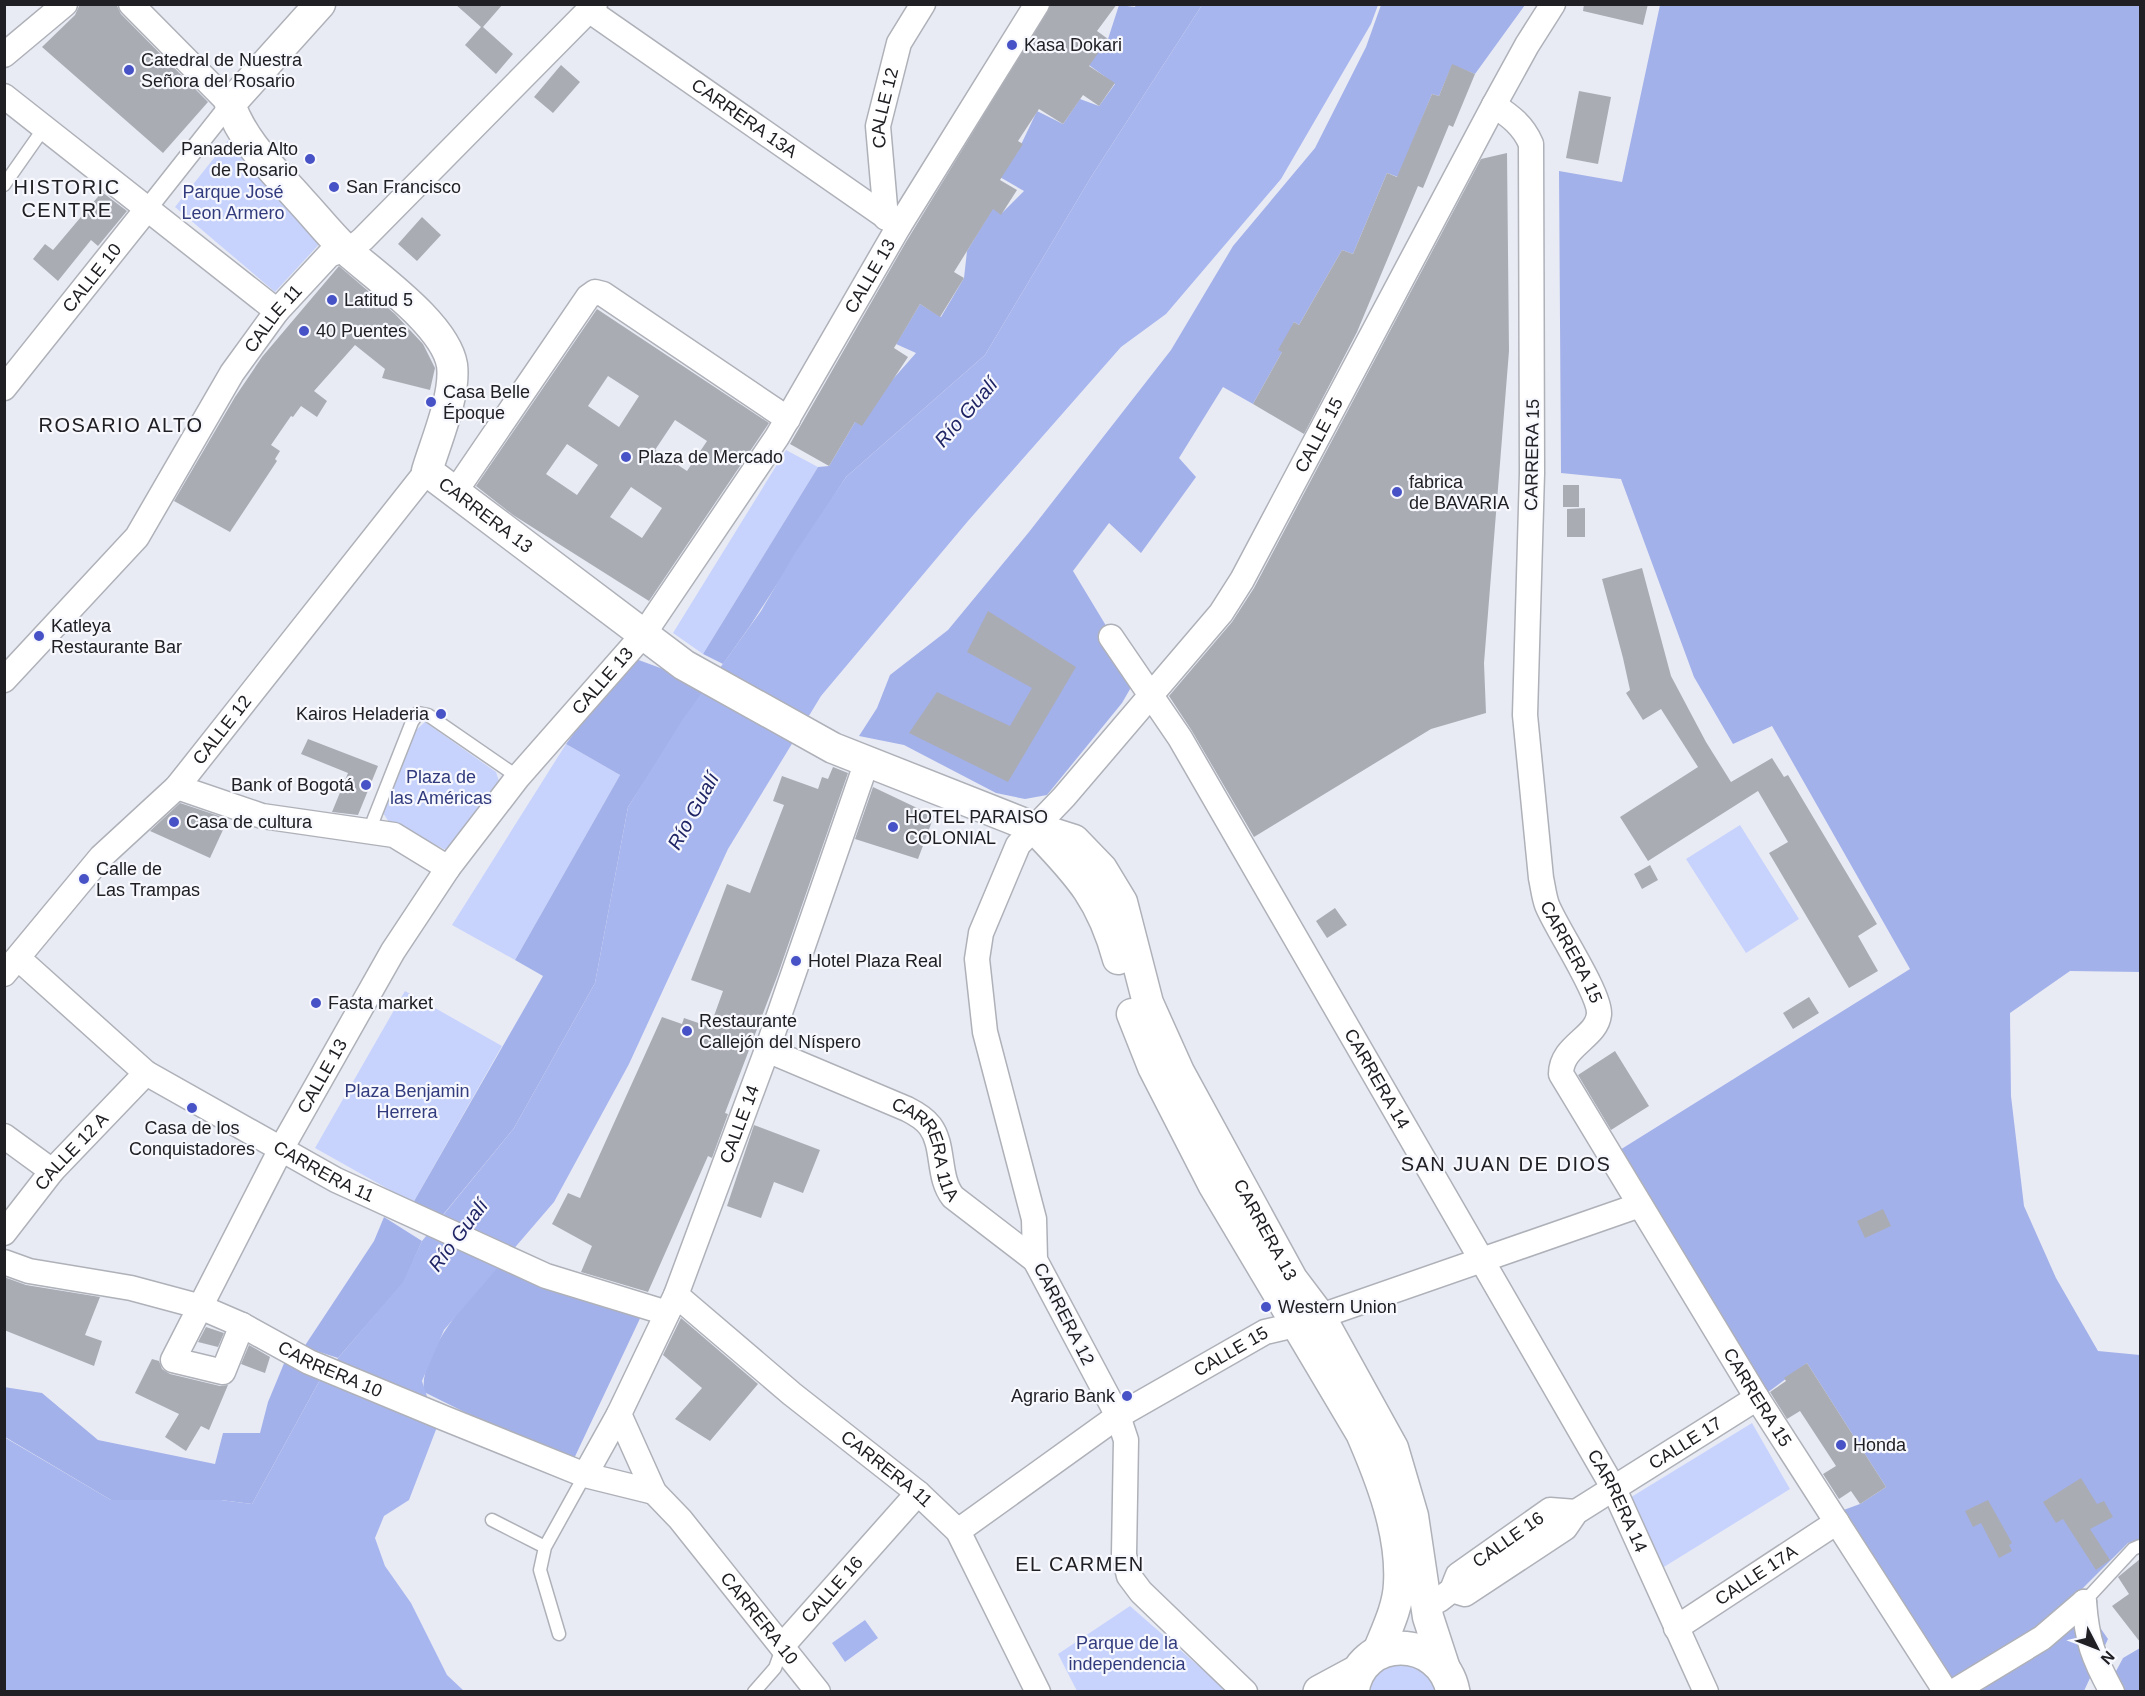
<svg xmlns="http://www.w3.org/2000/svg" width="2145" height="1696" font-family="Helvetica,sans-serif">
<rect width="100%" height="100%" fill="#e9ebf4"/>
<path fill="#c7d3fd" d="M230,138L324,239L275,292L175,207Z
M786,450L818,467L703,654L673,633Z
M425,722L496,772L499,781L450,852L389,822L383,813L416,730Z
M566,744L620,775L515,960L452,925Z
M1740,825L1799,919L1746,953L1686,859Z
M405,991L502,1046L413,1203L315,1148Z
M1752,1423L1790,1489L1659,1570L1628,1499Z
M1130,1606L1226,1690L1077,1691L1058,1654Z
M1399,1662C1419,1668 1428,1672 1436,1692H1364L1377,1671Z"/>
<path fill="#a3b1ea" d="M1136,4L1202,5L1091,177L985,355L846,477L750,626L723,664L703,654L818,467L829,466L855,422L916,353L896,344L920,304L941,317L964,278L967,251L993,208L1001,214L1024,191L979,165L1017,153L1037,111L1063,124L1080,99L1099,106L1115,84L1056,41L1099,52L1108,39L1119,5L1135,7Z
M1381,5H1525L1475,74L1452,65L1439,96L1432,94L1398,177L1387,173L1353,254L1342,250L1299,325L1294,322L1282,352L1253,404L1223,387L1179,458L1196,477L1141,553L1109,523L1073,571L1137,677L1122,703L1047,795L1025,799L996,793L904,745L859,736L877,708L890,675L948,630L1029,532L1171,350L1233,246L1315,148L1366,47Z
M1660,5H2140V972L2070,971L2010,1013L2011,1096L2024,1206L2056,1278L2098,1351L2140,1355V1539L2128,1543L2038,1633L1949,1685L1838,1512L1860,1504L1886,1487L1807,1363L1763,1396L1615,1153L1910,969L1772,726L1733,744L1694,677L1621,479L1561,473L1559,171L1622,182Z
M636,659L690,679L704,690L628,807L595,983L514,1128L442,1216L413,1203L543,976L515,960L620,775L566,744L615,678Z
M384,1217L422,1241L404,1282L338,1358L304,1347L374,1241Z
M502,1261L644,1310L571,1465L424,1392C418,1352 476,1289 502,1261Z
M285,1361L321,1378L252,1504L221,1500H111L5,1437L4,1387L42,1393L98,1440L215,1464L223,1433H260L268,1402Z
M2081,1613L2099,1626L2108,1639L2084,1691L1969,1692Z
M2140,1648V1691L2105,1692L2123,1658Z"/>
<path fill="#a8b6ef" d="M1202,5H1378L1371,24L1281,179L1166,314L1121,347L968,521L821,696L728,849L629,1064L554,1202L444,1330L422,1381L437,1427L409,1500L384,1516L375,1538L385,1566L411,1603L447,1675L464,1691H5L4,1437L111,1500H221L252,1504L321,1378L403,1282L422,1241L514,1128L595,983L628,807L683,719L761,611L795,553L846,477L985,355L1091,177Z
M865,1620L878,1638L845,1662L832,1643Z"/>
<path fill="#aaacb4" fill-rule="evenodd" d="M80,4H116L121,14L208,102L163,153L42,47L75,15Z
M455,4H503L483,27L513,54L496,74L465,45L481,27Z
M1051,4H1117L1097,31L1108,39L1089,66L1115,83L1099,106L1083,95L1063,124L1039,109L1018,141L1023,144L1000,180L1017,190L1001,215L993,209L954,272L964,278L940,317L920,304L894,348L908,357L862,426L855,422L829,466L790,444L906,242Z
M1584,4H1648L1643,25L1583,11Z
M1452,64L1475,74L1453,127L1449,125L1423,188L1418,186L1357,332L1304,434L1253,404L1282,352L1278,350L1294,322L1299,325L1342,250L1353,254L1387,173L1397,177L1432,94L1439,96Z
M561,65L580,82L553,113L534,97Z
M1579,91L1611,97L1598,164L1566,158Z
M1507,153L1509,351L1484,663L1486,713L1431,729L1254,837L1192,731L1169,696L1232,622L1254,588L1481,159Z
M102,192L127,211L98,246L91,240L58,281L33,259L45,244L53,250Z
M422,217L441,235L417,261L398,244Z
M339,266L395,314L423,344L435,368L430,390L382,378L385,369L355,345L314,391L327,401L317,417L301,406L293,417L291,416L271,445L280,451L275,459L277,461L230,532L174,501L235,397L262,357Z
M597,309L769,423L649,601L513,515L476,486ZM608,376L639,396L619,427L588,406ZM675,420L707,441L687,471L655,450ZM567,444L598,465L577,495L546,474ZM631,487L662,508L642,538L610,517Z
M1563,485H1579V507H1563Z
M1585,508V537H1567V509Z
M1642,568L1671,676L1706,742L1731,782L1772,758L1784,777L1788,775L1877,924L1858,936L1878,971L1849,988L1769,853L1788,842L1758,791L1648,861L1620,817L1698,767L1661,709L1643,720L1626,693L1630,690L1623,658L1602,579Z
M988,611L1076,667L1008,782L909,733L937,692L1010,726L1032,688L967,652Z
M308,739L378,766L358,815L332,812L348,773L301,754Z
M833,767L848,773L778,974L725,1113L728,1114L712,1158L708,1156L648,1292L581,1272L592,1246L552,1224L568,1193L580,1198L662,1017L682,1024L684,1018L710,1027L723,991L691,980L727,884L750,893L784,805L773,801L782,776L818,789L822,777L828,779Z
M873,787L934,816L918,859L855,839Z
M180,803L228,819L210,858L150,831Z
M1650,865L1658,880L1642,889L1634,874Z
M1335,908L1347,925L1327,938L1316,921Z
M1809,997L1819,1013L1793,1029L1783,1013Z
M1615,1051L1649,1106L1611,1130L1578,1075Z
M754,1125L820,1150L803,1193L774,1182L761,1218L727,1206Z
M1883,1209L1891,1226L1865,1238L1857,1221Z
M4,1277L26,1285L100,1297L85,1335L102,1341L94,1366L4,1330Z
M681,1318L758,1384L710,1441L675,1419L702,1388L663,1355Z
M206,1327L224,1333L218,1347L198,1342Z
M249,1345L270,1357L265,1373L241,1364Z
M152,1359L159,1361L162,1369L170,1374L220,1386L228,1385L209,1430L201,1426L186,1451L165,1437L179,1414L135,1393Z
M1807,1363L1886,1487L1860,1504L1851,1491L1839,1499L1823,1474L1836,1466L1800,1411L1787,1419L1770,1392L1786,1381L1784,1378Z
M2081,1478L2097,1504L2104,1501L2113,1517L2090,1529L2110,1560L2096,1570L2063,1519L2056,1523L2043,1502Z
M1988,1500L2012,1543L2009,1545L2012,1551L1999,1558L1981,1523L1973,1527L1965,1511Z
M2140,1559V1642L2112,1606L2129,1594L2118,1577Z"/>
<g fill="none" stroke-linecap="round" stroke-linejoin="round">
<defs>
<path id="service" d="M4,185L44,128
M369,831L412,722L418,713L428,715L518,777
M492,1520L545,1547
M2084,1602L2133,1549L2140,1546
M559,1634L540,1570L545,1547L585,1475
M754,1692L775,1668L783,1646"/>
<path id="pedestrian" d="M147,209L230,104"/>
<g id="minor">
<path d="M131,4L230,104"/>
<path id="s1" d="M590,11L899,226"/>
<path d="M4,55L65,4"/>
<path d="M4,96L277,311"/>
<path id="s2" d="M1494,105C1510,116 1523,125 1531,144L1532,473L1525,715L1541,878C1543,887 1544,897 1547,905C1556,928 1600,993 1599,1014C1597,1038 1561,1045 1561,1074L1757,1398L1946,1692"/>
<path id="s3" d="M886,218L878,126L899,43L923,4"/>
<path id="s4" d="M4,388L147,209"/>
<path d="M455,492L588,297L595,292L603,294L788,419"/>
<path id="s5" d="M1111,637L1180,738L1614,1489L1706,1692"/>
<path id="s6" d="M4,680L137,537L232,373L277,311L329,255L357,244L363,239L595,4"/>
<path d="M177,787L262,816L394,835L448,868"/>
<path id="s7" d="M19,959L146,1073L336,1180L546,1276L667,1313"/>
<path id="s8" d="M4,974L101,857L177,787L427,471"/>
<path id="s9" d="M767,1050L907,1109C915,1113 924,1118 930,1126C945,1146 937,1177 953,1197L1035,1260"/>
<path d="M4,1136L52,1171"/>
<path id="s10" d="M4,1233L52,1171L146,1073"/>
<path id="s11" d="M4,1262L29,1271L131,1288L198,1306L242,1325L309,1362L444,1418L585,1475L654,1492"/>
<path id="s12" d="M676,1295L792,1394L918,1493L958,1531L1038,1692"/>
<path id="s13" d="M242,1325L223,1372L173,1360L281,1149L393,951L448,868L518,777L643,635L777,437L899,226L1037,4"/>
<path id="s14" d="M619,1414L654,1492L680,1519L818,1692"/>
<path id="s15" d="M585,1475L619,1414L676,1295L767,1050L867,761"/>
<path id="s16" d="M958,1531L1118,1416L1265,1332L1295,1325L1640,1205"/>
<path id="s17" d="M1452,1590L1465,1594L1565,1528L1576,1512L1757,1398"/>
<path id="s18" d="M1439,1600L1452,1590L1458,1575L1550,1510L1576,1512"/>
<path d="M2084,1602C2087,1641 2093,1657 2112,1692"/>
<path id="s19" d="M1676,1628L1837,1522"/>
<path id="s20" d="M783,1645L918,1493"/>
<path id="s21" d="M1245,1692L1141,1592L1129,1576L1124,1555L1126,1440L1118,1416L1035,1260L1034,1219L985,1032L977,959L981,933L1018,845L1064,797L1221,613L1242,580L1494,105L1527,45L1553,4"/>
<path d="M1953,1692L2042,1638L2084,1602"/>
</g>
<g id="tertiary">
<path id="s22" d="M320,4L230,104C243,143 275,171 302,202C316,217 330,235 345,249C375,276 445,324 452,365C456,395 436,441 427,471L684,665L833,748L1033,827L1074,840L1102,869L1122,902L1148,1003L1179,1072L1292,1279L1320,1316L1393,1448L1413,1516L1428,1617L1445,1669"/>
<path d="M1040,834C1080,876 1102,900 1118,959"/>
<path d="M1132,1014L1153,1067L1213,1184L1361,1433C1381,1479 1402,1533 1399,1584C1398,1608 1386,1631 1377,1654"/>
</g>
<path id="trunk" d="M1320,1692L1359,1671
M1352,1692C1359,1633 1442,1634 1453,1692"/>
</defs>
<use href="#service" stroke="#afb1b9" stroke-width="15"/>
<use href="#pedestrian" stroke="#afb1b9" stroke-width="21"/>
<use href="#minor" stroke="#afb1b9" stroke-width="27"/>
<use href="#tertiary" stroke="#afb1b9" stroke-width="33"/>
<use href="#trunk" stroke="#afb1b9" stroke-width="36"/>
<use href="#service" stroke="#fff" stroke-width="12"/>
<use href="#pedestrian" stroke="#fff" stroke-width="18"/>
<use href="#minor" stroke="#fff" stroke-width="24"/>
<use href="#tertiary" stroke="#fff" stroke-width="30"/>
<use href="#trunk" stroke="#fff" stroke-width="33"/>
</g>
<g fill="#4652c6" stroke="#f7f8fe" stroke-width="2">
<circle cx="1012" cy="45" r="6"/>
<circle cx="129" cy="70" r="6"/>
<circle cx="310" cy="159" r="6"/>
<circle cx="334" cy="187" r="6"/>
<circle cx="332" cy="300" r="6"/>
<circle cx="304" cy="331" r="6"/>
<circle cx="431" cy="402" r="6"/>
<circle cx="626" cy="457" r="6"/>
<circle cx="1397" cy="492" r="6"/>
<circle cx="39" cy="636" r="6"/>
<circle cx="441" cy="714" r="6"/>
<circle cx="366" cy="785" r="6"/>
<circle cx="174" cy="822" r="6"/>
<circle cx="893" cy="827" r="6"/>
<circle cx="84" cy="879" r="6"/>
<circle cx="796" cy="961" r="6"/>
<circle cx="316" cy="1003" r="6"/>
<circle cx="687" cy="1031" r="6"/>
<circle cx="192" cy="1108" r="6"/>
<circle cx="1266" cy="1307" r="6"/>
<circle cx="1127" cy="1396" r="6"/>
<circle cx="1841" cy="1445" r="6"/>
</g>
<g text-anchor="middle" stroke-width="4.5" stroke-linejoin="round" paint-order="stroke">
<g font-size="18" fill="#202024" stroke="#f7f8fe" text-anchor="start">
<text x="1024" y="51">Kasa Dokari</text>
<text x="141" y="66">Catedral de Nuestra<tspan x="141" dy="21">Señora del Rosario</tspan></text>
<text x="298" y="155" text-anchor="end">Panaderia Alto<tspan x="298" dy="21">de Rosario</tspan></text>
<text x="346" y="193">San Francisco</text>
<text x="344" y="306">Latitud 5</text>
<text x="316" y="337">40 Puentes</text>
<text x="443" y="398">Casa Belle<tspan x="443" dy="21">Époque</tspan></text>
<text x="638" y="463">Plaza de Mercado</text>
<text x="1409" y="488">fabrica<tspan x="1409" dy="21">de BAVARIA</tspan></text>
<text x="51" y="632">Katleya<tspan x="51" dy="21">Restaurante Bar</tspan></text>
<text x="429" y="720" text-anchor="end">Kairos Heladeria</text>
<text x="354" y="791" text-anchor="end">Bank of Bogotá</text>
<text x="905" y="823">HOTEL PARAISO<tspan x="905" dy="21">COLONIAL</tspan></text>
<text x="186" y="828">Casa de cultura</text>
<text x="96" y="875">Calle de<tspan x="96" dy="21">Las Trampas</tspan></text>
<text x="808" y="967">Hotel Plaza Real</text>
<text x="328" y="1009">Fasta market</text>
<text x="699" y="1027">Restaurante<tspan x="699" dy="21">Callejón del Níspero</tspan></text>
<text x="192" y="1134" text-anchor="middle">Casa de los<tspan x="192" dy="21">Conquistadores</tspan></text>
<text x="1278" y="1313">Western Union</text>
<text x="1115" y="1402" text-anchor="end">Agrario Bank</text>
<text x="1853" y="1451">Honda</text>
</g>
<g font-size="18" fill="#202024" stroke="#f7f8fe">
<text dy="6" stroke="none"><textPath href="#s3" startOffset="111">CALLE 12</textPath></text>
<text dy="6" stroke="none"><textPath href="#s1" startOffset="188">CARRERA 13A</textPath></text>
<text dy="6" stroke="none"><textPath href="#s13" startOffset="1395">CALLE 13</textPath></text>
<text dy="6" stroke="none"><textPath href="#s4" startOffset="141">CALLE 10</textPath></text>
<text dy="6" stroke="none"><textPath href="#s6" startOffset="453">CALLE 11</textPath></text>
<text dy="6" stroke="none"><textPath href="#s21" startOffset="1444">CALLE 15</textPath></text>
<text transform="translate(1532 455) rotate(-89)" y="6">CARRERA 15</text>
<text dy="6" stroke="none"><textPath href="#s22" startOffset="664">CARRERA 13</textPath></text>
<text dy="6" stroke="none"><textPath href="#s13" startOffset="909">CALLE 13</textPath></text>
<text dy="6" stroke="none"><textPath href="#s8" startOffset="328">CALLE 12</textPath></text>
<text dy="6" stroke="none"><textPath href="#s2" startOffset="870">CARRERA 15</textPath></text>
<text dy="6" stroke="none"><textPath href="#s13" startOffset="423">CALLE 13</textPath></text>
<text dy="6" stroke="none"><textPath href="#s5" startOffset="516">CARRERA 14</textPath></text>
<text dy="6" stroke="none"><textPath href="#s15" startOffset="384">CALLE 14</textPath></text>
<text dy="6" stroke="none"><textPath href="#s10" startOffset="106">CALLE 12 A</textPath></text>
<text dy="6" stroke="none"><textPath href="#s9" startOffset="198">CARRERA 11A</textPath></text>
<text dy="6" stroke="none"><textPath href="#s7" startOffset="374">CARRERA 11</textPath></text>
<text dy="6" stroke="none"><textPath href="#s22" startOffset="1780">CARRERA 13</textPath></text>
<text transform="translate(1064 1314) rotate(63)" y="6">CARRERA 12</text>
<text dy="6" stroke="none"><textPath href="#s16" startOffset="327">CALLE 15</textPath></text>
<text dy="6" stroke="none"><textPath href="#s11" startOffset="346">CARRERA 10</textPath></text>
<text dy="6" stroke="none"><textPath href="#s2" startOffset="1390">CARRERA 15</textPath></text>
<text dy="6" stroke="none"><textPath href="#s17" startOffset="282">CALLE 17</textPath></text>
<text dy="6" stroke="none"><textPath href="#s12" startOffset="273">CARRERA 11</textPath></text>
<text dy="6" stroke="none"><textPath href="#s5" startOffset="1002">CARRERA 14</textPath></text>
<text dy="6" stroke="none"><textPath href="#s18" startOffset="94">CALLE 16</textPath></text>
<text dy="6" stroke="none"><textPath href="#s19" startOffset="96">CALLE 17A</textPath></text>
<text dy="6" stroke="none"><textPath href="#s20" startOffset="74">CALLE 16</textPath></text>
<text dy="6" stroke="none"><textPath href="#s14" startOffset="250">CARRERA 10</textPath></text>
</g>
<g font-size="18" fill="#313b7e" stroke="#f7f8fe">
<text x="233" y="198">Parque José<tspan x="233" dy="21">Leon Armero</tspan></text>
<text x="441" y="783">Plaza de<tspan x="441" dy="21">las Américas</tspan></text>
<text x="407" y="1097">Plaza Benjamin<tspan x="407" dy="21">Herrera</tspan></text>
<text x="1127" y="1649">Parque de la<tspan x="1127" dy="21">independencia</tspan></text>
</g>
<g font-size="20" letter-spacing="1.5" fill="#202024" stroke="#f7f8fe">
<text x="67" y="194">HISTORIC<tspan x="67" dy="23">CENTRE</tspan></text>
<text x="121" y="432">ROSARIO ALTO</text>
<text x="1506" y="1171">SAN JUAN DE DIOS</text>
<text x="1080" y="1571">EL CARMEN</text>
</g>
<g font-size="20" font-style="italic" fill="#1f2465" stroke="#f7f8fe">
<text transform="translate(966 412) rotate(-49)" y="7">Río Gualí</text>
<text transform="translate(693 811) rotate(-61)" y="7">Río Gualí</text>
<text transform="translate(458 1235) rotate(-53)" y="7">Río Gualí</text>
</g>
</g>
<rect width="2145" height="1696" fill="none" stroke="#202024" stroke-width="12"/>
<g transform="translate(2097 1648) rotate(132)" stroke="#f7f8fe" stroke-width="4.5" paint-order="stroke">
<path d="M0-4.5L10 22L0 15L-10 22Z" fill="#202024"/>
<text y="-9" font-size="16" font-weight="bold" text-anchor="middle" fill="#202024">N</text>
</g>
</svg>
